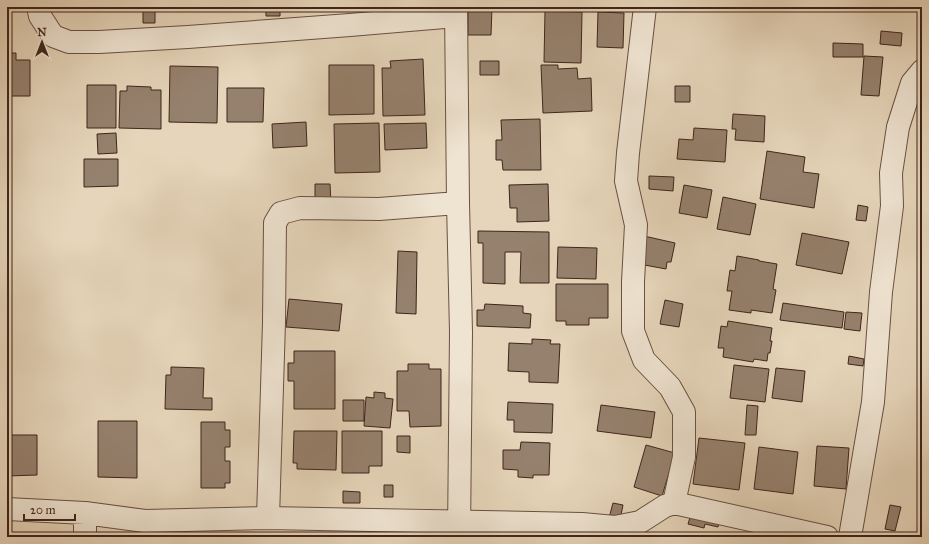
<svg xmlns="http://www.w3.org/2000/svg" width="929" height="544" font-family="'IM FELL Great Primer',serif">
<rect width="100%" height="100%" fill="#e6d5ba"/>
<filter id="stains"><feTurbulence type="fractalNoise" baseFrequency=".005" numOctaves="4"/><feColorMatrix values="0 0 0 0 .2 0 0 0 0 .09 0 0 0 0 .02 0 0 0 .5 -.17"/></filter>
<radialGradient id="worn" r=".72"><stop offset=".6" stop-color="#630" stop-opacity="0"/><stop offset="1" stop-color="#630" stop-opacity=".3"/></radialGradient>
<path fill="#96816e" stroke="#3f251b" d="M143,7H155V23H143Z
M266,7H280V16H266Z
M468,7H492L491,35H468Z
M545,11L582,12L581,63L544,62Z
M598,12L624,13L623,48L597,47Z
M881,31L902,33L901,46L880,44Z
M833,43L863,44V57H833Z
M7,53H16V60H30V96H7Z
M864,56L883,57L879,96L861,95Z
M423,59L425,115L383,116L382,68H391L390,61Z
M480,61H499V75H480Z
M329,65H374V114L329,115Z
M541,65H558V69L577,68L578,79L591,78L592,111L543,113Z
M170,66L218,67L217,123L169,122Z
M87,85H116V128H87Z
M127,86L151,87V90H161V129L119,128L120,91H127Z
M675,86H690V102H675Z
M227,88H264L263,122H227Z
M733,114L765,116L764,142L735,140L736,129H732Z
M540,119L541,170H503L502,160H496V140H502L501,120Z
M306,122L307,146L273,148L272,124Z
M379,123L380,172L335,173L334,124Z
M426,123L427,148L385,150L384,124Z
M694,128L727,130L725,162L677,159L679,139L693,140Z
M116,133L117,153L98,154L97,134Z
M767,151L805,157L803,172L819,174L814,208L760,199Z
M84,159H118V186L84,187Z
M649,176L674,177L673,191L649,189Z
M315,184H330L331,203L315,204Z
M548,184L549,221L517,222V208H510L509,185Z
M684,185L712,190L707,218L679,213Z
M723,197L756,204L750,235L717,229Z
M858,205L868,207L866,221L856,220Z
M478,231L549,232V283H520L521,252H505V284L483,283V243H478Z
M802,233L849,242L842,274L796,265Z
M644,236L675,243L671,262H667L666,269L639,264Z
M558,247L597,248L596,279L557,278Z
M398,251L417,252L416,314L396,313Z
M737,256L759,260V261L777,264L773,289L776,290L772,313L751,310V313L729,310L732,291H727L730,270L735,271Z
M556,284H608V318H589V325H566V321H556Z
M289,299L342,304L339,331L286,327Z
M665,300L683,304L679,327L660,324Z
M783,303L844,312L842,328L780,320Z
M485,304L523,306V313L531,314L530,328L477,326V310H484Z
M846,312L862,313L860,331L844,329Z
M728,321L772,328L770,341H772L770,353H768L767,361L754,359L753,362L723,357L724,348H718L721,326L727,327Z
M532,339L551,340L550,344H560L558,383L529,382V372L508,371L509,343L532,344Z
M294,351H335V409H294V381H288V363H294Z
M849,356L864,359L863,366L848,364Z
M408,364H429V369H441V426L410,427L409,411H397V371H408Z
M734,365L769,369L765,402L730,398Z
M171,367L204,368L203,398H212V410L165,409L166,375H171Z
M776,368L805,371L802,402L772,398Z
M374,392L385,393V398L393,399L390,428L364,426L366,397L374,398Z
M343,400H364V421H343Z
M508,402L553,404L552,433L514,432V420H507Z
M601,405L655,412L651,438L597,431Z
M747,405L758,406L756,435H745Z
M98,421H137V478L98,477Z
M201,422H225V430H230V447H225V461H230V483H225V488H201Z
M294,431H337L336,470L297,469V463H293Z
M342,431H382V466H369V473H342Z
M7,435H37V475L7,476Z
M397,436H410V453L397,452Z
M699,438L745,443L739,490L693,484Z
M521,442L550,443L549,475H533V478L518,477V470L503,469V450H520Z
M646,445L675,453L662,496L634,487Z
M817,446L849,448L846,489L814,486Z
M759,447L798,452L793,494L754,489Z
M384,485H393V497H384Z
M343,491L360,492V503H343Z
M613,503L623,505L620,520L609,518Z
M890,505L901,507L895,531L885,529Z
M692,511L720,518L718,527L705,524L704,528L688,524Z"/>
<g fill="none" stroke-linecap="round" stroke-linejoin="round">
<defs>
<path id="minor" d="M38,7L40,16L53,36L69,42H99L188,37L350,25L456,16
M456,7L458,203L461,332L459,536
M645,7L628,153L626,181L636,225L633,282V331L644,360L670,387L684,412V457L674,503
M7,509L85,513L145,521L268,518L582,524L615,527L640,522L665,506L674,503L827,537
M268,518L274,322L275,223L281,213L300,208L379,209L458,203
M85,537V513
M850,537L873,402L881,292L892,206L891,173L898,127L912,83L922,71"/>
</defs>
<use href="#minor" stroke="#695143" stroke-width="24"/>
<use href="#minor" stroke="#efe4d2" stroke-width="22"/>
</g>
<rect width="929" height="544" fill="none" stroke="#e6d5ba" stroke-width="24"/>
<rect x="8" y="8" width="913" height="528" fill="none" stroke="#3f251b" stroke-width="2"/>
<rect x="12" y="12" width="905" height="520" fill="none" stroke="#3f251b"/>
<g transform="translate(42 42)" stroke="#efe4d2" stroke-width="3" paint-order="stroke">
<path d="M0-3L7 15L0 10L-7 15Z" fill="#3f251b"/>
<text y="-6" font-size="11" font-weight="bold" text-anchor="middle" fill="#3f251b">N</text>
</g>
<path d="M24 514v6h51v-6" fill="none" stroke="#3f251b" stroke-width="2"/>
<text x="30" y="514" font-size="12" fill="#3f251b" stroke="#efe4d2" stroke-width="3" paint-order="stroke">20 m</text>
<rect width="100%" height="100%" filter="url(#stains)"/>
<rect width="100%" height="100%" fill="url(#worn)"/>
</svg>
